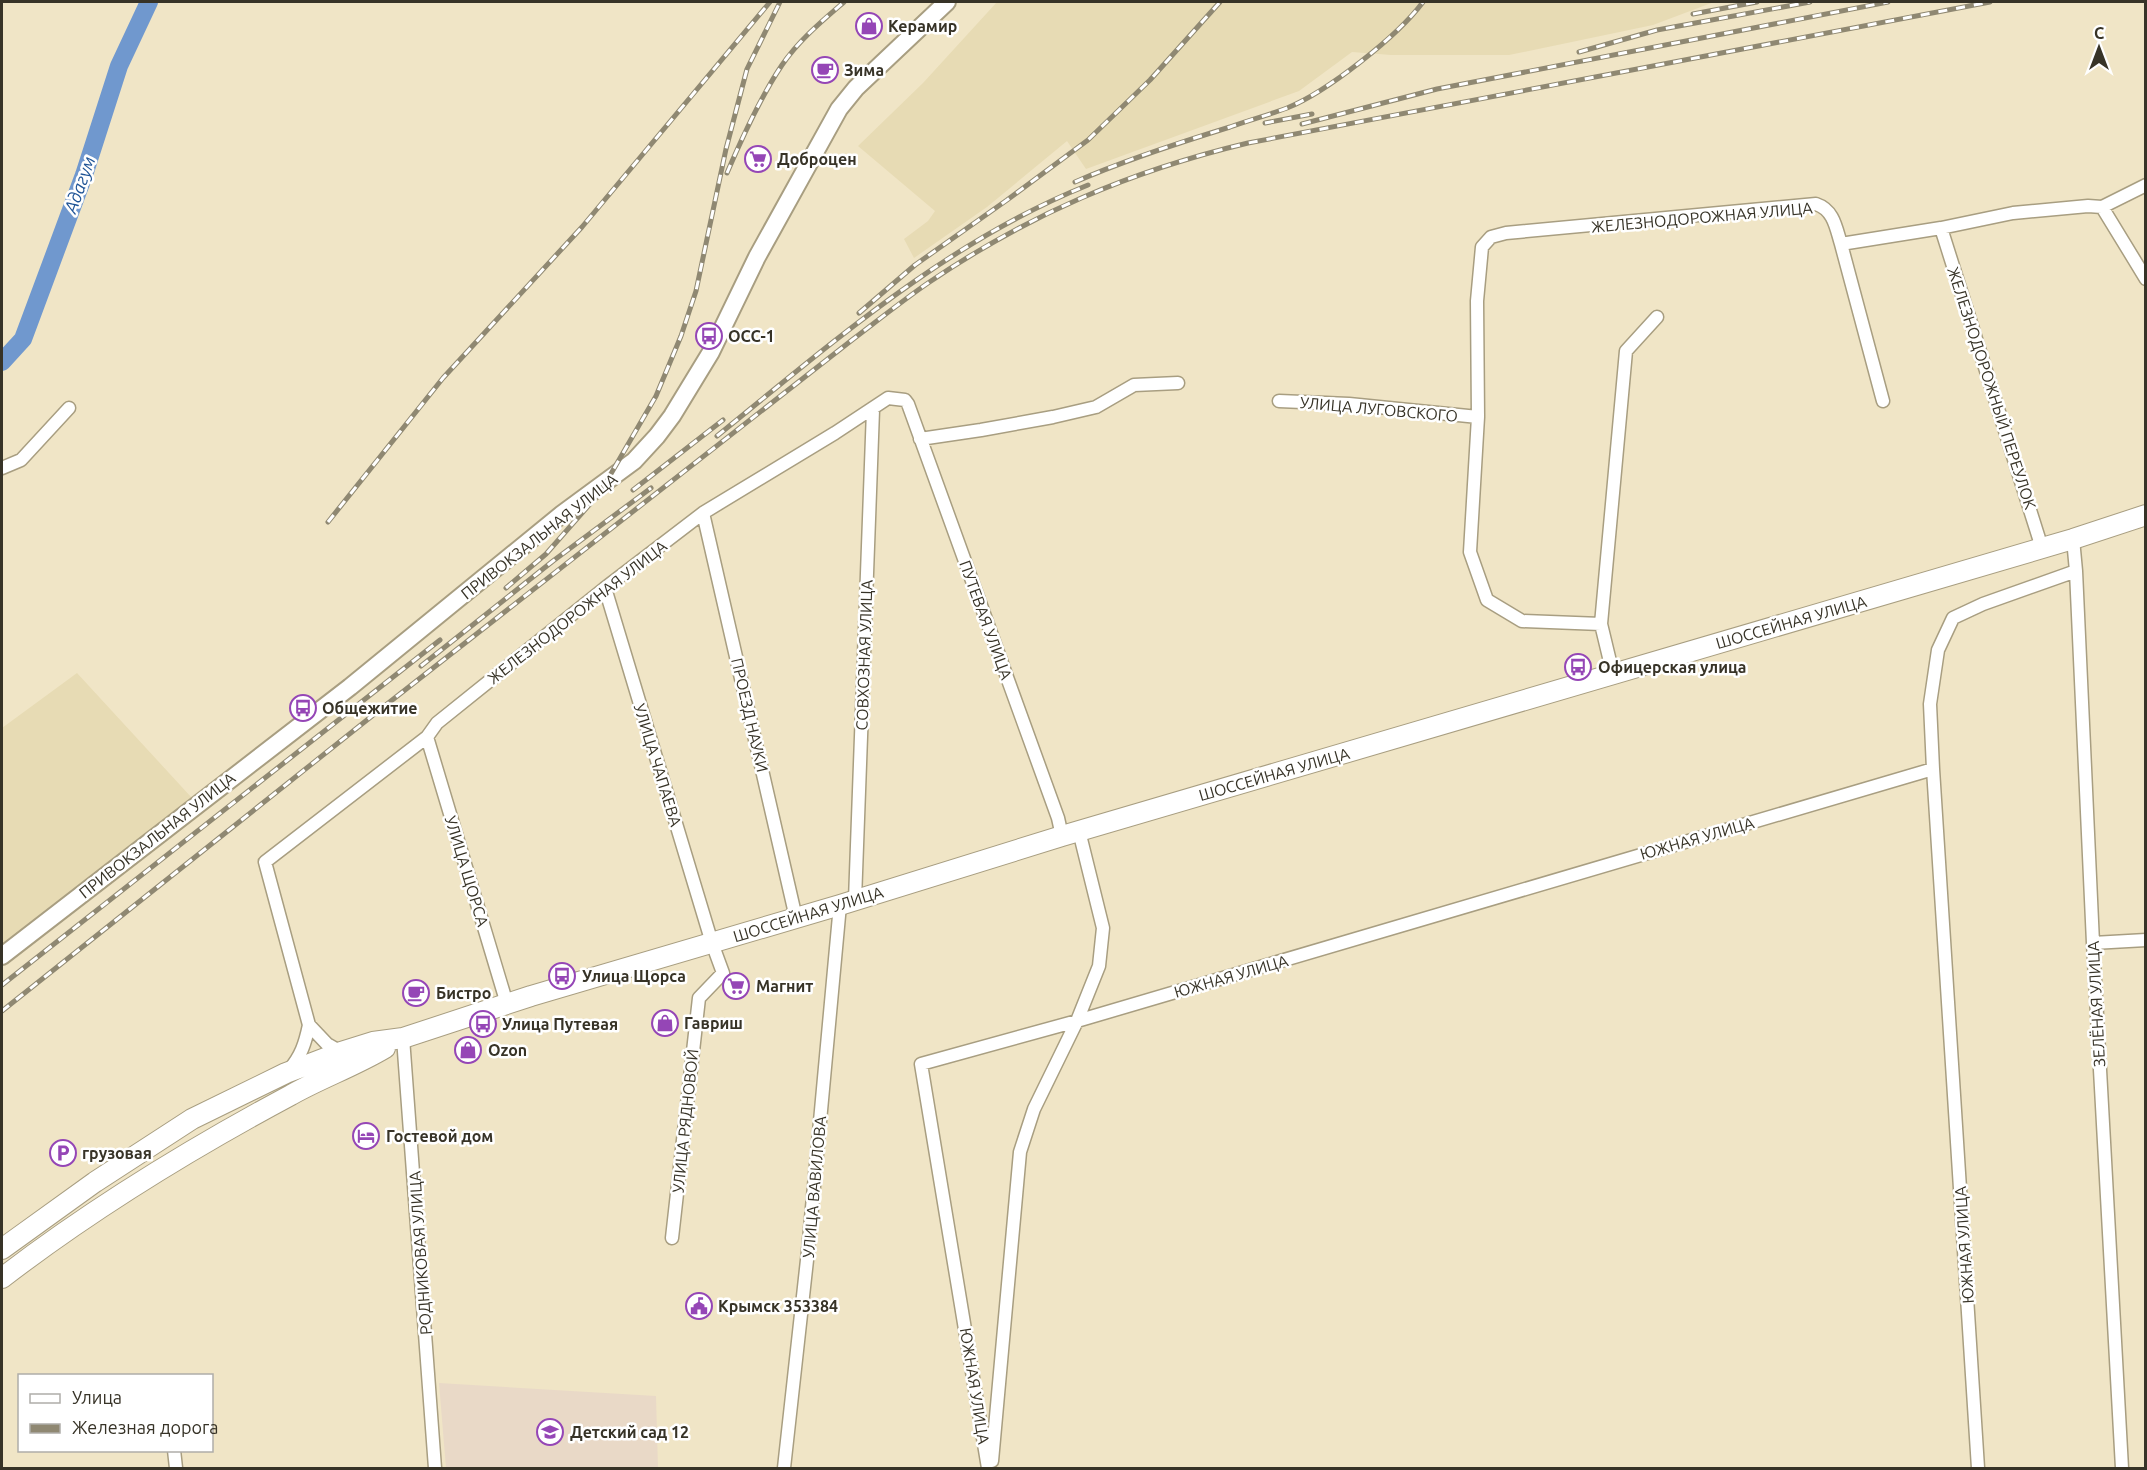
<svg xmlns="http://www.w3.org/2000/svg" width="2147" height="1470" font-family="Ubuntu,sans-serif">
<rect width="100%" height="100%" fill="#f0e5c6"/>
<path fill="#e7dbb4" d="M997,2H1714L1653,25L1509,55H1391L1352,52L1299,91L1086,169L1067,141L987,207L914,258L904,239L928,221L935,211L858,146L923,83Z
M77,673L192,798L2,948V728Z"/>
<path fill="#e9d9c7" d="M439,1383L656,1396L658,1468H446Z"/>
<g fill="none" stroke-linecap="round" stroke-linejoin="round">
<path stroke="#7098ce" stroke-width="18" d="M2,362L23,339L84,175L119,66L149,2"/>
<defs>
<path id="minor" d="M2102,207L2146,279
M1941,228L2042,548
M1841,244L1883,401
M1279,401L1349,404L1478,417L1470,552L1487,600L1522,621L1601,624
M1478,417L1477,301L1482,247L1491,237L1506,233L1816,204C1834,210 1836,228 1841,244L1941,228L2013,213L2088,206L2102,207L2146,185
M920,439L981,430L1053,417L1096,407L1134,385L1178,383
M2,468L21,460L69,408
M703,513L796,918
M2073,539L2076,571L2093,943L2122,1468
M605,588L712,943L723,973L699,998L672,1238
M1613,674L1601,624L1626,351L1657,317
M427,737L507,1004
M855,900L873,410
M2093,943L2146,940
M403,1038L435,1468
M341,1052L327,1044L309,1025L265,862L427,737L437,723L605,588L703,513L835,433L888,398L905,400L908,404L1058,818L1062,836
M289,1070C301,1056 305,1044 309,1025
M174,1450L176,1468
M992,1461L1020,1152L1034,1109L1077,1021L1099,966L1103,928L1079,831
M784,1468L808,1251L840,905
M988,1468L921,1064L1077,1021L1933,769
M1978,1468L1933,769L1930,704L1938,650L1953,618L1983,604L2076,571"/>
<path id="secondary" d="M2,956L350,687L562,514L634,461L657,436L672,416L711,352L757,257L839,109L856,88L947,2"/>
<path id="trunk" d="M2,1249L95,1182L192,1119L286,1073L341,1052L373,1042L403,1038L531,996L840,905L1062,836L2073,539L2146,515
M2,1278C92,1209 190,1149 291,1095C321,1078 355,1066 385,1048"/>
</defs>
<use href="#minor" stroke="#a89e81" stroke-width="15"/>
<use href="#secondary" stroke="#a89e81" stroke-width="20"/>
<use href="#trunk" stroke="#a89e81" stroke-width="22"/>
<use href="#minor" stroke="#fff" stroke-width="12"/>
<use href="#secondary" stroke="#fff" stroke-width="16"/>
<use href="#trunk" stroke="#fff" stroke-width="20"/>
<defs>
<path id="rail" d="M1693,14L1757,2
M1579,52L1657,30L1810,2
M1265,123L1312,114
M1302,124L1437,89L1888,2
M727,173C742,138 761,96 782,65C799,40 822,21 844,2
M1075,182C1125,160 1178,143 1230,127C1249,120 1269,115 1287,108C1327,92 1398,36 1423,2
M859,313L915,265L1007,200L1088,140L1150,80L1220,2
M717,436C833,342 948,241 1088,185
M633,490L723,420
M328,522L443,378L582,227L770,2
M506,588L546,554L590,504L605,484L656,396L681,336L696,291L726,149L747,69L780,2
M421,666L553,561L651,488
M2,985L440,640
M2,1011L382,708L852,340C877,321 902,301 928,283C1028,215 1130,171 1248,143L1990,2"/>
</defs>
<use href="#rail" stroke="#8f8872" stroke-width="5"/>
<use href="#rail" stroke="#fff" stroke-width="3" stroke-dasharray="9" stroke-linecap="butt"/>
</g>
<defs>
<symbol id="shop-ring" viewBox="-11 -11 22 22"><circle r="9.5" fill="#fff" stroke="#9546b6" stroke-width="1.5"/><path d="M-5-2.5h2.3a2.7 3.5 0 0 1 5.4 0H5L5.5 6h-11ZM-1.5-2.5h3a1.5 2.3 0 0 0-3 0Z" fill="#9546b6"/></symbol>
<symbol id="cafe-ring" viewBox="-11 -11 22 22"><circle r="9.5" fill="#fff" stroke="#9546b6" stroke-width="1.5"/><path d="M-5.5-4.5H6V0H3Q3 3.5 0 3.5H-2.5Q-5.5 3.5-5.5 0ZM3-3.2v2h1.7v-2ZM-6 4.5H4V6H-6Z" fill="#9546b6"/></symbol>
<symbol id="supermarket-ring" viewBox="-11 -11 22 22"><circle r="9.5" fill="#fff" stroke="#9546b6" stroke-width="1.5"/><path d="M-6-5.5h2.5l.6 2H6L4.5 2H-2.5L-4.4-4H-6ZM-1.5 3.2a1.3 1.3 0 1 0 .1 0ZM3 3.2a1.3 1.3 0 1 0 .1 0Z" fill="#9546b6"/></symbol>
<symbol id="bus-ring" viewBox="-11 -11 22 22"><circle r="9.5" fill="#fff" stroke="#9546b6" stroke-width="1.5"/><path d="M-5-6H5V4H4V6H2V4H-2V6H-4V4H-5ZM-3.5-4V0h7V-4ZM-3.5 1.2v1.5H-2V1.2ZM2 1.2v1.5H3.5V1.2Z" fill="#9546b6"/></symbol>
<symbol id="hotel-ring" viewBox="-11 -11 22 22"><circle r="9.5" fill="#fff" stroke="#9546b6" stroke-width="1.5"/><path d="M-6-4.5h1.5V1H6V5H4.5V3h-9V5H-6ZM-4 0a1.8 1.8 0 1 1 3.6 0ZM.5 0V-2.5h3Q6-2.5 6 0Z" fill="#9546b6"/></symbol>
<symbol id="parking-ring" viewBox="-11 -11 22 22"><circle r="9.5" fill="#fff" stroke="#9546b6" stroke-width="1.5"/><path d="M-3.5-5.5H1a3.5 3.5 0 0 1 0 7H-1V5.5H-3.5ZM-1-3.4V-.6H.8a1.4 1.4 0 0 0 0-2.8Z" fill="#9546b6"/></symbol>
<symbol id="civic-ring" viewBox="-11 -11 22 22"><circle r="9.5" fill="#fff" stroke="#9546b6" stroke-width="1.5"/><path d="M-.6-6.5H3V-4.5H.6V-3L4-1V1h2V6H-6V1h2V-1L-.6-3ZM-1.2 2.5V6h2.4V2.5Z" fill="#9546b6"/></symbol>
<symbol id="school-ring" viewBox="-11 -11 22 22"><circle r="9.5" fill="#fff" stroke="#9546b6" stroke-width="1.5"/><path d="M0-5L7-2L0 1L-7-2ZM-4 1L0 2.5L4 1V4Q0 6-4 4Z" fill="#9546b6"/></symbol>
</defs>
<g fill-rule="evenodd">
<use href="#shop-ring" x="854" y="11" width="30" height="30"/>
<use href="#cafe-ring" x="810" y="55" width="30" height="30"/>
<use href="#supermarket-ring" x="743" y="144" width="30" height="30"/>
<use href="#bus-ring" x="694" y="321" width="30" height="30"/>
<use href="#bus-ring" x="1563" y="652" width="30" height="30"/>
<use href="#bus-ring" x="288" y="693" width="30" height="30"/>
<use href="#bus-ring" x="547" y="961" width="30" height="30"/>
<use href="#supermarket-ring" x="721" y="971" width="30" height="30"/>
<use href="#cafe-ring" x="401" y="978" width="30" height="30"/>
<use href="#shop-ring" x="650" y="1008" width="30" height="30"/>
<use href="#bus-ring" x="468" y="1009" width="30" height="30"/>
<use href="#shop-ring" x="453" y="1035" width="30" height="30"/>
<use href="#hotel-ring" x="351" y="1121" width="30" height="30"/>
<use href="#parking-ring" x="48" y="1138" width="30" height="30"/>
<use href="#civic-ring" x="684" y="1291" width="30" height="30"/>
<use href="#school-ring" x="535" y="1417" width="30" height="30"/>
</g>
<g text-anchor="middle" stroke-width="5" stroke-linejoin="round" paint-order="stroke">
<g font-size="16" font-weight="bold" fill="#373327" stroke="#fff" text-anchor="start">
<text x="888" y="32">Керамир</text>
<text x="844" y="76">Зима</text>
<text x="777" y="165">Доброцен</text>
<text x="728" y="342">ОСС-1</text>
<text x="1598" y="673">Офицерская улица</text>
<text x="322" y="714">Общежитие</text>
<text x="582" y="982">Улица Щорса</text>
<text x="756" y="992">Магнит</text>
<text x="436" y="999">Бистро</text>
<text x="684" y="1029">Гавриш</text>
<text x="502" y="1030">Улица Путевая</text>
<text x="488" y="1056">Ozon</text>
<text x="386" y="1142">Гостевой дом</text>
<text x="82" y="1159">грузовая</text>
<text x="718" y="1312">Крымск 353384</text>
<text x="570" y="1438">Детский сад 12</text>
</g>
<g font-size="16" fill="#373327" stroke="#fff">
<text transform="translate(1702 217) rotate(-5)" y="6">ЖЕЛЕЗНОДОРОЖНАЯ УЛИЦА</text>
<text transform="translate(1992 388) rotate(72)" y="6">ЖЕЛЕЗНОДОРОЖНЫЙ ПЕРЕУЛОК</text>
<text transform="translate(1379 409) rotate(5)" y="6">УЛИЦА ЛУГОВСКОГО</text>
<text transform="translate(539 536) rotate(-38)" y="6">ПРИВОКЗАЛЬНАЯ УЛИЦА</text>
<text transform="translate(577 612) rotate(-38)" y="6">ЖЕЛЕЗНОДОРОЖНАЯ УЛИЦА</text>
<text transform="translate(986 620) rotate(70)" y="6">ПУТЕВАЯ УЛИЦА</text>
<text transform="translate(1791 622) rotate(-16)" y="6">ШОССЕЙНАЯ УЛИЦА</text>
<text transform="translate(864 655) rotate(-88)" y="6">СОВХОЗНАЯ УЛИЦА</text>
<text transform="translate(750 715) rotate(77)" y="6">ПРОЕЗД НАУКИ</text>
<text transform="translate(658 765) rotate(73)" y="6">УЛИЦА ЧАПАЕВА</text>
<text transform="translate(1274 774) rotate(-16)" y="6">ШОССЕЙНАЯ УЛИЦА</text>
<text transform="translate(157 835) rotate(-38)" y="6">ПРИВОКЗАЛЬНАЯ УЛИЦА</text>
<text transform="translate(1697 838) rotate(-16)" y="6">ЮЖНАЯ УЛИЦА</text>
<text transform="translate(467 871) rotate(73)" y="6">УЛИЦА ЩОРСА</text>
<text transform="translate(808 914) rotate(-17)" y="6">ШОССЕЙНАЯ УЛИЦА</text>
<text transform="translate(1231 976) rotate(-16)" y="6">ЮЖНАЯ УЛИЦА</text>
<text transform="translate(2096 1004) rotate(-93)" y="6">ЗЕЛЁНАЯ УЛИЦА</text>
<text transform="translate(685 1121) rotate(-84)" y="6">УЛИЦА РЯДНОВОЙ</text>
<text transform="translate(814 1187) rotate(-85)" y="6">УЛИЦА ВАВИЛОВА</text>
<text transform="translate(1964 1245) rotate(-94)" y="6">ЮЖНАЯ УЛИЦА</text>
<text transform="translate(420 1253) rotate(-94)" y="6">РОДНИКОВАЯ УЛИЦА</text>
<text transform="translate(975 1386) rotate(81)" y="6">ЮЖНАЯ УЛИЦА</text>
</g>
<g font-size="18" font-style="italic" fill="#1f5496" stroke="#fff">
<text transform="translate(80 185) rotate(-70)" y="6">Адагум</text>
</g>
</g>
<rect width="2147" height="1470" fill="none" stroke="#373327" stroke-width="6"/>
<rect x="18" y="1374" width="195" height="78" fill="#ffffff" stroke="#afada9" stroke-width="1.5"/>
<rect x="30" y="1394" width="30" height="9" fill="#ffffff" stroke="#afada9" stroke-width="1.5"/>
<text x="72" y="1404" font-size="18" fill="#373327">Улица</text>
<rect x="30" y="1424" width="30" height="9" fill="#8f8872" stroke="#afada9" stroke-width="1.5"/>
<text x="72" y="1434" font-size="18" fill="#373327">Железная дорога</text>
<g transform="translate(2099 48)" stroke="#ffffff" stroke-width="4.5" paint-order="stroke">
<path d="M0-4.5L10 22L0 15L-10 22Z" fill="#373327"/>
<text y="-9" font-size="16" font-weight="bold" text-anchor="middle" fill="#373327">С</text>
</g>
</svg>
